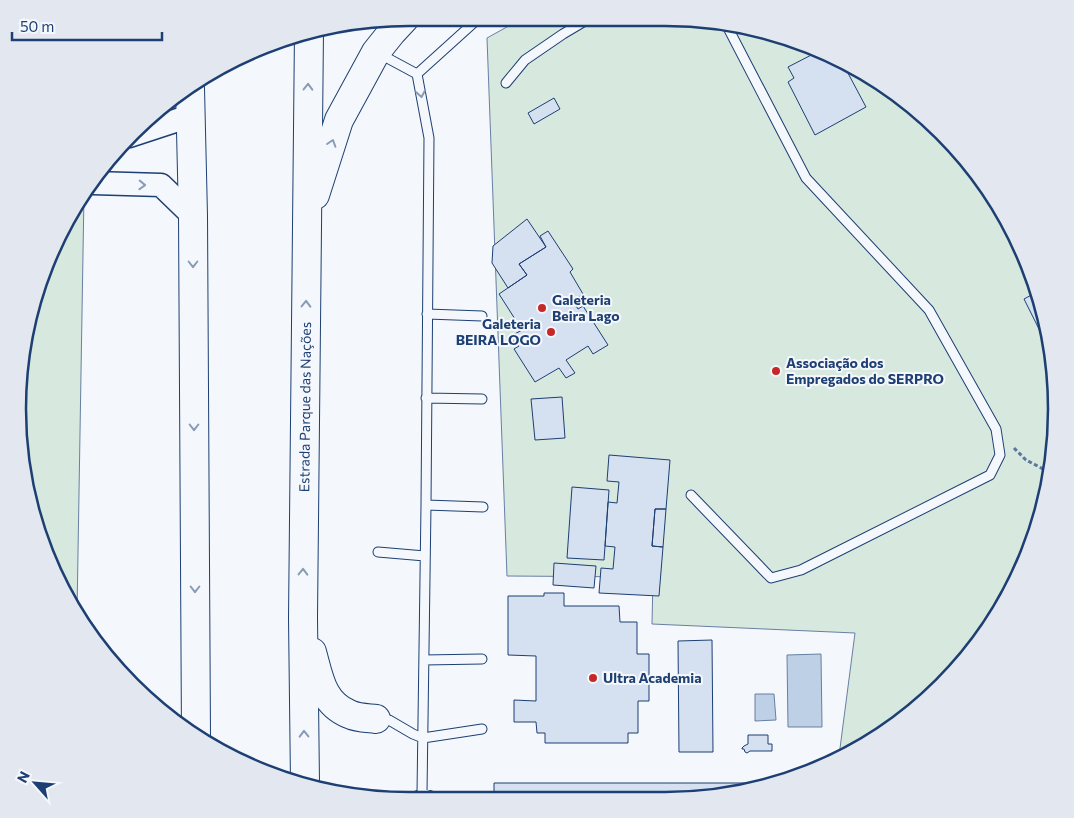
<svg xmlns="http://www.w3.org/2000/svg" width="1074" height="818" font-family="Commissioner,sans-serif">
<rect width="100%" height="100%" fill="#f4f7fb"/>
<path fill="#d7e8df" stroke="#687fa3" d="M523,18H690L767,31L838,58L903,98L991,192L1027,259L1049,333L1056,409L1049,486L1027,559L990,627L942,686L882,735L839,756L855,633L652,624L653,577L507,576L487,38Z
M84,194L77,613L38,535L18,409L31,308L70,214Z"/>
<path fill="#bed0e5" stroke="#687fa3" d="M821,654L822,727H788L787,655Z
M755,694H774L776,720L755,721Z"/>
<path fill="#d5e0f0" stroke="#1d3f73" d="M819,51L841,60L866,107L815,135L788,82L794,78L788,67Z
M554,98L560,109L534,124L528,113Z
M527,219L546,247L519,264L527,275L508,288L492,263L493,246Z
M548,231L573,269L570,272L583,294L573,301L578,309L583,306L608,345L593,354L588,346L566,360L575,373L566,378L559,368L535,382L514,349L519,346L515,344L512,339L513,335L522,330L499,294L527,275L519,264L546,247L540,236Z
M1037,292L1047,327L1040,331L1024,299Z
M562,397L565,438L535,440L531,399Z
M609,455L670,460L666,509H655L652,546L663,547L659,596L599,593L601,568L613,569L615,547L605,546L608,502L617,503L619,482L607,481Z
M572,487L609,490L604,560L567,558Z
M655,509H666L663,547L652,546Z
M554,563L596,566L594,588L553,585Z
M544,593H564V606H619L620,622H637V654H649V701H638V733H628V743H545V733H537L536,722H514V700L536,701V656L508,655V596H544Z
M712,640L713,752H679L678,641Z
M748,735H768V744H772V751H750L747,753L745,752L744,749H742V748L744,746L748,744Z
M494,783H746L773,784L716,797H494Z"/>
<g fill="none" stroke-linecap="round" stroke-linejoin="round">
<defs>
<path id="service" d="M378,53L417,74L429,138L426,505L422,793
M417,74L479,18
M506,83L525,60L563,34L590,18
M427,314L482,316
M426,398L482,399
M691,495L771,578L801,570L990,475L1000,455L996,429L929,310L806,178L726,24
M426,505L483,507
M378,552L425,556
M424,660L482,659
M379,720H389L413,734L423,738L482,729
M415,797L422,793L434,797"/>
<path id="tertiary" d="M129,136L190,116
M93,183L161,185L193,216"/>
<g id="trunk">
<path d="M190,88L193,216L196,737"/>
<path d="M315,195L339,120L376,52L392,32L405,18"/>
<path d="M312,652C319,677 322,703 349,714C357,718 368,718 376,719"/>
<path id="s1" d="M305,783L303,618L309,31"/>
</g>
</defs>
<use href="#service" stroke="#1d3f73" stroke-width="11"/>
<use href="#tertiary" stroke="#1d3f73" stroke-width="25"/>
<use href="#trunk" stroke="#1d3f73" stroke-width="30"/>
<path stroke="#5e769c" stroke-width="3" stroke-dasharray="4 2.5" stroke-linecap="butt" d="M1014,448L1026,460L1047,471H1050"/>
<use href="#service" stroke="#f4f7fb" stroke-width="9"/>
<use href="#tertiary" stroke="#f4f7fb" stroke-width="22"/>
<use href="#trunk" stroke="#f4f7fb" stroke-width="28"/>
</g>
<defs><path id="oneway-chevron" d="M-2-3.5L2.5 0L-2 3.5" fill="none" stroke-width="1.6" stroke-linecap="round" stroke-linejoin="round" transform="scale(1.25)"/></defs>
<g stroke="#889bb7">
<use href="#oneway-chevron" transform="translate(308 87) rotate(-89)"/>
<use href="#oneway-chevron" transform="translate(421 94) rotate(80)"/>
<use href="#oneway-chevron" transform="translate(332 143) rotate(-72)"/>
<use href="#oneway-chevron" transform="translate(142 185) rotate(2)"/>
<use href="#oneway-chevron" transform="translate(193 264) rotate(90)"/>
<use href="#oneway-chevron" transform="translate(306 304) rotate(-89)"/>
<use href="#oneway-chevron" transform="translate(194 427) rotate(90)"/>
<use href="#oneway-chevron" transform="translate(303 572) rotate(-89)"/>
<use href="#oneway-chevron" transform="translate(195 589) rotate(90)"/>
<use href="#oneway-chevron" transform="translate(304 734) rotate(-91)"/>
</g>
<g fill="#c62828" stroke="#f4f7fb" stroke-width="2">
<circle cx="542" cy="308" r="5"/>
<circle cx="551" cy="332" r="5"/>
<circle cx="776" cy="371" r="5"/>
<circle cx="593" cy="678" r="5"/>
</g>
<g text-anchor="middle" stroke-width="4" stroke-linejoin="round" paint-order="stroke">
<g font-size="14" font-weight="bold" fill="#1d3f73" stroke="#f4f7fb" text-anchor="start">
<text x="552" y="305">Galeteria<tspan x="552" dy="16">Beira Lago</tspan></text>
<text x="541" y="329" text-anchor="end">Galeteria<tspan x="541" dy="16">BEIRA LOGO</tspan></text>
<text x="786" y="368">Associação dos<tspan x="786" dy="16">Empregados do SERPRO</tspan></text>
<text x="603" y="683">Ultra Academia</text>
</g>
<g font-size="14" fill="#1d3f73" stroke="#f4f7fb">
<text dy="5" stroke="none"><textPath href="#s1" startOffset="376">Estrada Parque das Nações</textPath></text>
</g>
</g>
<path d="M0 0H1074V818H0ZM409 26H665A383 383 0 0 1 1048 409V409A383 383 0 0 1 665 792H409A383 383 0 0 1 26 409V409A383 383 0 0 1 409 26Z" fill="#e3e8f0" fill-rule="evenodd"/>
<path fill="none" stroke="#1d3f73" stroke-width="2.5" d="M409 26H665A383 383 0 0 1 1048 409V409A383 383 0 0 1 665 792H409A383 383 0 0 1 26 409V409A383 383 0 0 1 409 26Z"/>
<g transform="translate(35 783) rotate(297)" stroke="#f4f7fb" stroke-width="4" paint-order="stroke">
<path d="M0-4L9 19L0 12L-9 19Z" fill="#1d3f73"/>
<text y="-8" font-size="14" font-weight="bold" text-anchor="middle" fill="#1d3f73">N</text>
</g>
<path d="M12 32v8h150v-8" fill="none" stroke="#1d3f73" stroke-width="2.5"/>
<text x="20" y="32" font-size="15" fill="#1d3f73" stroke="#f4f7fb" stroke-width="4" paint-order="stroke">50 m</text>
</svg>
